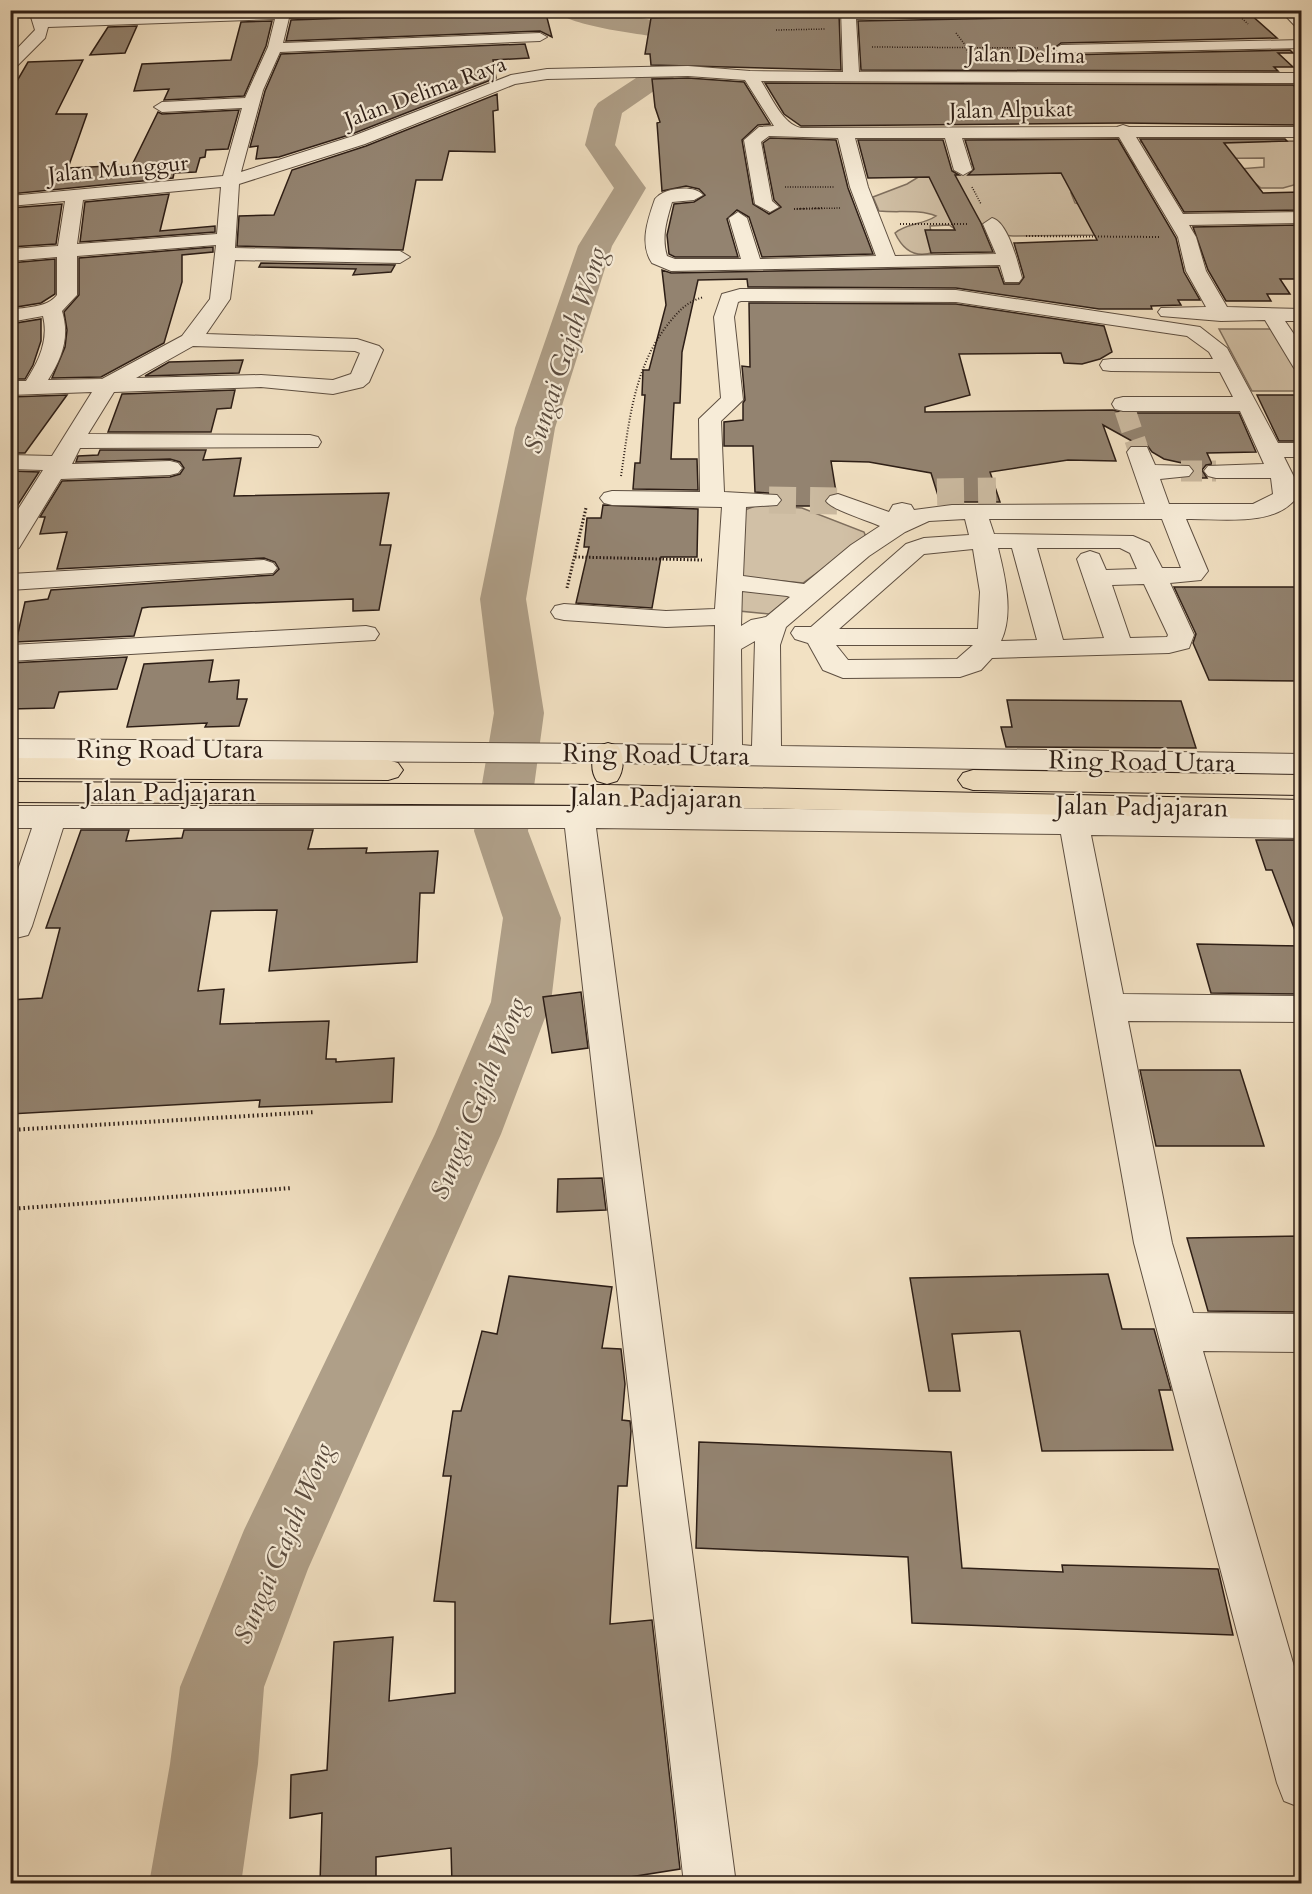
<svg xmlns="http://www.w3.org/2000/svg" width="1312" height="1894" font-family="Cardo,serif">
<rect width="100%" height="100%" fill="#f2e1c3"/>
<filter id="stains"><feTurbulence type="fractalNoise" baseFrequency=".00333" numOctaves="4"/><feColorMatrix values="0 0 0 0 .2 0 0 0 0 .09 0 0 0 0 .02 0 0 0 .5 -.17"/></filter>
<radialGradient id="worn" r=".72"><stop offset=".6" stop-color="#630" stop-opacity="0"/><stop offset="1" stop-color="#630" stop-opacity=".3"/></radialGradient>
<path fill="#d1c0a6" stroke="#7f6f5e" stroke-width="1.5" d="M1301,141V183L1283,188H1261L1238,169L1264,167V158L1160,159L1161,169L1140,171L1131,161H1098L1115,144L1122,142Z
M973,164L1047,168L1122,193H1071L1075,203L1089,207L1104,235L1013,236L958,231L949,225L930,226L934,252C915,259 903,250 895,233C907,223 923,225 936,216C919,209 898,213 879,211L873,197L907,184L920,176L962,170L959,166Z
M1219,329H1273L1301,377V391H1252Z
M758,505L802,508L864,532L866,537L803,583L743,577L740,576L742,511Z
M744,590L791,596L769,614L739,611V594Z"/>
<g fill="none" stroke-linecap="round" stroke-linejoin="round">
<path fill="#af9f88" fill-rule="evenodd" d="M556,10C603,10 649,18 694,29C700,38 700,55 693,64L622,113L615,145L646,188L612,246L555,428L526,599L544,713L528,831L561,918L551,1002L501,1134L308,1569L264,1687L258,1764L241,1884H149L170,1764L180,1687L244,1530L435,1134L491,1002L503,918L474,831L494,713L480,599L515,428L578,246L614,188L585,145L594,109L598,103L671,55L672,39C649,35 567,27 556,10Z"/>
</g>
<path fill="#938370" stroke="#2d1e16" stroke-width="1.5" d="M545,10L552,37L540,31L286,41L291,20L408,16L415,12L463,11Z
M1131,10L1250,14L1277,38L1061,43L1052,50L1061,55L1290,50L1293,53H1278L1293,67H1274L1278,71L861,70L858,21L1122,16Z
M792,13L839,14L841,70L651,65L650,54H645L651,18Z
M272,21L266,46L244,96L164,100L169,89L134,91L142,64L231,60L241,22Z
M137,26L125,53L90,55L108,27Z
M525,44L529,58L493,60L496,78L352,134L279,157L256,159L258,146L250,147L265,91L281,54Z
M83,60L56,114H87L68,168L132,165L158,112L162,114L239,110L228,149L206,150L205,157L200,158L196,172L174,173L173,178L10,194V93L28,62Z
M688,78L744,82L770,124L758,125L742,140L753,204L769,214L781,207L774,200L763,143L770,138L836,140L848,188L873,254L762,257L749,217L737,210L727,219L738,257H675L669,254L667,235L674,204L694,202L705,195L699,189L686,186L662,191L657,123L660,122L655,107L652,79Z
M765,83L1293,85L1302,93V125L1122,123L801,126L784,114Z
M497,94L498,110L493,111L495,152L449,151L442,180H416L403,250L237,246L239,216L274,215L292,170L366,146Z
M1118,139L1176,238L1184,272L1200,300H1178L1181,305L1151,306L1152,309H1099L956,288L748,287L747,279L698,280L682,352L680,403H674L671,459H697L698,490L633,489L635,463H640L645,395H642L643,370H649L666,305L662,270L671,273L998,267L1004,284H1019L1024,277L1014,243L1097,240L1061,173L968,175L974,169L965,140Z
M1140,139H1285L1287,141L1224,143L1263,193L1302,192V210L1184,212Z
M858,140H943L952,171L959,175H955L981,223L993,252L931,253L925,230H955L929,177L868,178Z
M169,194L160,231L215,226V232L80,242L85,202Z
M62,204L56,244L10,247V208Z
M1302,225V279H1280L1290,294H1267L1271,301H1226L1208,270L1193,227Z
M213,247V252L182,255V282L164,343L101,377L52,378L65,347L67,330L64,312L79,295V258Z
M55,259V294L41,303L10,308V263Z
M261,263L395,265L391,272L353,275L356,269L259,267Z
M749,303L956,304L1104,326L1112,352L1100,359L1082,364L1064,363L1061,353L959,354L970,395L925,407V412L1113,410L1123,413H1239L1256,452L1207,453L1212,464L1206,465L1202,470L1207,478H1189L1195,471L1191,465L1164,459L1152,452L1147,445H1139L1103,425L1116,461L1068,460L990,472L1000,502H940L931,473L869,462L831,461L836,492L829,494L824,500L828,506H779L783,500L779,494L755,492L753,446H724V422L743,420V403L745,400L742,366L750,367Z
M41,319V341L33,365L25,379H10V324Z
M243,360L239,373L145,376L169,362Z
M235,390L231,408L217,409L211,432H108L122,394Z
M67,395L25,453H10V397Z
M1257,395H1302V441H1279Z
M100,450H206L203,460L241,458L234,496L389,493L380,545H391L379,610L353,611V599L149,607L142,608L134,636L16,642L25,602L48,599L51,590L273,575L279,569L275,562L264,558L57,569L67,532L40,534L45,517H40L62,481L170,477L180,474L184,468L180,462L170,459L76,462L78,456L98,455Z
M10,471L39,472L10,517Z
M603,505L698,509L697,557H661L652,608L576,603L589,547H584L587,518H601Z
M1174,587H1302V681L1209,680L1193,643L1196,634Z
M127,657L117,689L59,692L54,708L10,709V663Z
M213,660L209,682L239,680L237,699H247L239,726L205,727L207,723L127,727L144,664Z
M1007,700L1181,701L1196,748L1006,747L1001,727H1012Z
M81,830H129L126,841L182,838L184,830H313L308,849L367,848L366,853L438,851L434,893H420L417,962L269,971L277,910L211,911L198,991L224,989L220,1024L329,1021L326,1059H336V1062L394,1058L392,1102L259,1107L260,1100L10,1114V1000L42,998L60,928H46Z
M1256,840H1302V940L1299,941L1272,870H1266Z
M1197,944L1302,946V994L1211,993Z
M581,992L588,1048L552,1053L543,997Z
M1140,1070H1240L1264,1146H1156Z
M602,1178L606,1210L557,1212L558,1179Z
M1302,1236V1312L1208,1311L1187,1238Z
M1108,1274L1122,1329H1154L1171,1390H1159L1173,1450L1042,1451L1020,1331L952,1334L960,1391H929L910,1278Z
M509,1276L612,1287L602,1348L621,1349L625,1384L622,1420L630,1421L631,1431L627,1486H618L610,1624L652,1620L680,1869L586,1884H452L451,1848L376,1857V1884H320L322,1813L290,1818L291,1775L327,1770L334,1642L393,1637L389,1701L455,1693V1602L434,1601L451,1476H443L453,1411H461L482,1331L497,1334Z
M699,1442L951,1452L962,1568L1063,1572L1062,1565L1218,1569L1233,1635L912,1623L908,1557L696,1548Z"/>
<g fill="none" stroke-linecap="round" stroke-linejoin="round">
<path stroke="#cbbaa0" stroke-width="21" stroke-dasharray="21 10" stroke-linecap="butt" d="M1125,410L1139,452
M1181,471H1216"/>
<path stroke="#cbbaa0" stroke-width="27" stroke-dasharray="27 14" stroke-linecap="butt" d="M937,492L996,491
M769,500L838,501"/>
<defs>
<path id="minor" d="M34,10H48L46,18L273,10H415L408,14L289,18L283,43L540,33L547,37L540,41L280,52L263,90L241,172L353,136L511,75L547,69L688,66L750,71L843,72L841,10H1129L1122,14L856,19L859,72L1302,73V83L761,81C771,96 782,124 801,128L1117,127L1123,125L1129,127H1302V137H1136L1183,214L1302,212V223L1189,225L1196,237L1206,271L1227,307L1302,309V321H1285L1302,346V369L1294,368L1265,320L1221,321L1161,316L1158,312L1161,308L1206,307L1186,271L1178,237L1119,137L962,138L972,170L963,175L954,170L945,138H855L868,187L895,256L996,254L983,224L992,218C1008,222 1018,263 1022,278L1019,282H1005L1000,265L671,271L652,263C639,244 648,219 655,199C663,188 694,184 703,195L694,200L672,202C667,219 661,237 667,256L675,259H741L729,218L738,212L747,218L760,259L876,256L850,187L838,138L769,136L761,142L772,201L779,207L770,212L755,204L744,140L759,127L774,126L745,80L688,76L547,79L515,84L365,144L239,184L235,248L400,251L410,257L400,263L235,260L230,299L206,334L357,339L379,346L383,350L369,382L363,387L333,394L261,387L114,392L88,434L310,435L318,437L321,442L318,447L80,448L72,464L170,461L178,463L182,468L178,473L170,475L61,479L19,548L10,550V522L43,470L10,469V455L52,456L92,392L10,395V381H26C39,361 49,340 43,316L10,322V310C26,307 47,308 57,295V257L10,261V249L58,246L65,201L10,206V196L223,176L242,108L162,112L154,107L162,102L245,98L268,47L275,19L48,27L45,38L15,68L10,69V56L35,30L31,17ZM221,187L217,234L77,244L83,200ZM216,245L210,299L182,336L102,379L48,380C62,358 70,337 62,311L77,295V256ZM193,346L355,351L360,353L351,374L333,380L261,375L136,378Z
M1280,10H1296L1302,16V29L1297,28Z
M1302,40V48L1061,53L1054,49L1061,45Z
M740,289L956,290L1200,327L1227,348L1278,443H1302V457H1284L1297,483V497C1275,528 1219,518 1186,519L1208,571L1201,580L1170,583L1194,635L1189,648L1169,653L992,658L981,670L960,677L843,678L823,670L808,643L795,639L791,633L795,627H811L906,544L924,538L969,535L965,519L929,521L905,532L869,556L786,627L780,645L781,746L1302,754V774L608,763L10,759V739L713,745L715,625L666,627L564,620L555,618L551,612L555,606L564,604L666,611L715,609L722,507L612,505L604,503L600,498L604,493L612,491L700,492L699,419L721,398L714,317L722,294ZM741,301L956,302L1187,336L1209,352L1213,359H1111L1103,360L1100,365L1103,370L1111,371L1220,372L1233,397H1123L1115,399L1112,404L1115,409L1123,411H1240L1264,464L1208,466L1204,471L1208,476L1216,478H1271L1273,494L1253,504H1169L1160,479L1189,476L1193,471L1189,466L1155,465L1147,447H1131L1127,452L1145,504L952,505L914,510L911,505L902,503L893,505L889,512L838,494L830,496L826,501C832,510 867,520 880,526L851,545L804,584L743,576L746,507L777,505L781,500L777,495L724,492L721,421L743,400L734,317L738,302ZM989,519H1162L1181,568H1162L1149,543L1133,536L994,534ZM998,548H1012L1037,640L1001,641C1014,614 1005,576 998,548ZM1037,548H1120L1130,553L1137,569L1106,570L1099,554L1090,551L1081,554L1077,559L1104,638L1063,640ZM973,549L980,592L978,629H839L924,554ZM1144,584L1168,635L1167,637L1130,638L1112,585ZM742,591L787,596L790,597L766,617L751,620L741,626ZM755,641L752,746L742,745L741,649ZM836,645H973L957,659L848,660Z
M264,560L273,563L277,568L273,573L10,590V574Z
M366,626L375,628L379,634L375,640L10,661V645Z
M10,806H579L1302,816V838L1091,835L1123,994L1302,996V1022L1128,1021L1172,1243L1193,1313L1302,1314V1352L1203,1351L1302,1694V1808L1284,1801L1277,1783L1134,1243L1061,834L596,828L736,1884H684L565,828H63L32,926L28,935L16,938L10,936V893L32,828H10Z"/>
<path id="highway" d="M608,743L618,746C625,756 624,771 617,781L607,784L597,781C590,771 591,756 598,746Z
M10,758L388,760L398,763L403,770L398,777L388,780L10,778Z
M973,770L1302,775V795L973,790L963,787L958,780L963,773Z
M10,782L607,785L1302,800V820L607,805L10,802Z"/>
</defs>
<use href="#minor" stroke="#5e4f41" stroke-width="2"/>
<use href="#highway" stroke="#2d1e16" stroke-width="2"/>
<path stroke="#2d1e16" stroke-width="1.5" stroke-dasharray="1 1.5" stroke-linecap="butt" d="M1233,10L1248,24
M776,30L826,29
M956,33L966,46L969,58
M872,47L1039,48
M785,187H834
M972,187L981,204
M794,209L841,208"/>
<path stroke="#2d1e16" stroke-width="2" stroke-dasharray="1 2" stroke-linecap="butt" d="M794,209L824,208
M900,224H967
M1026,236L1160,237
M621,476C629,423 633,372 665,328C677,313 685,302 704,297"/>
<path stroke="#2d1e16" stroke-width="3" stroke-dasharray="1.5 2" stroke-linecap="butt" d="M575,557L702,560
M567,588L586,508"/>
<path stroke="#2d1e16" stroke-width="4" stroke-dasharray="1.5 3" stroke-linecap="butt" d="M10,1130L315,1112
M10,1209L292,1188"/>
<use href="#minor" fill="#f7ecd8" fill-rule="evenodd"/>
<use href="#highway" fill="#f2e1c3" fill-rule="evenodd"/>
</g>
<g text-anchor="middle" stroke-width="4.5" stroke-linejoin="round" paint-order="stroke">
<g font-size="22" fill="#2d1e16" stroke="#f7ecd8">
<text transform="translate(1026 54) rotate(1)" y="8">Jalan Delima</text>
<text transform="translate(425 91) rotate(-20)" y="8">Jalan Delima Raya</text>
<text transform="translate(1011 109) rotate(-1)" y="8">Jalan Alpukat</text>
<text transform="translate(118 168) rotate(-5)" y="8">Jalan Munggur</text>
</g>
<g font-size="26" fill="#2d1e16" stroke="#f7ecd8">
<text x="170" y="758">Ring Road Utara</text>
<text transform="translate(656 754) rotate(1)" y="9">Ring Road Utara</text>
<text transform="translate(1142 761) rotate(1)" y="9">Ring Road Utara</text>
<text x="170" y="801">Jalan Padjajaran</text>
<text transform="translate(656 797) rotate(1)" y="9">Jalan Padjajaran</text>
<text transform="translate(1142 806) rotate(1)" y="9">Jalan Padjajaran</text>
</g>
<g font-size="27" font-style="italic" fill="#5a4b3e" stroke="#f7ecd8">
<text transform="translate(565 350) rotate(-72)" y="9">Sungai Gajah Wong</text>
<text transform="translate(478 1098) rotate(-68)" y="9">Sungai Gajah Wong</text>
<text transform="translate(283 1543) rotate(-67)" y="9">Sungai Gajah Wong</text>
</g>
</g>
<rect width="1312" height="1894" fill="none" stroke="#f2e1c3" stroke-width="36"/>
<rect x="12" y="12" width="1288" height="1870" fill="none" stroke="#2d1e16" stroke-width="3"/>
<rect x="18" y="18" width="1276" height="1858" fill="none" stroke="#2d1e16" stroke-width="1.5"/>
<rect width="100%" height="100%" filter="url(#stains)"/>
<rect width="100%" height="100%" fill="url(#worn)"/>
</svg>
